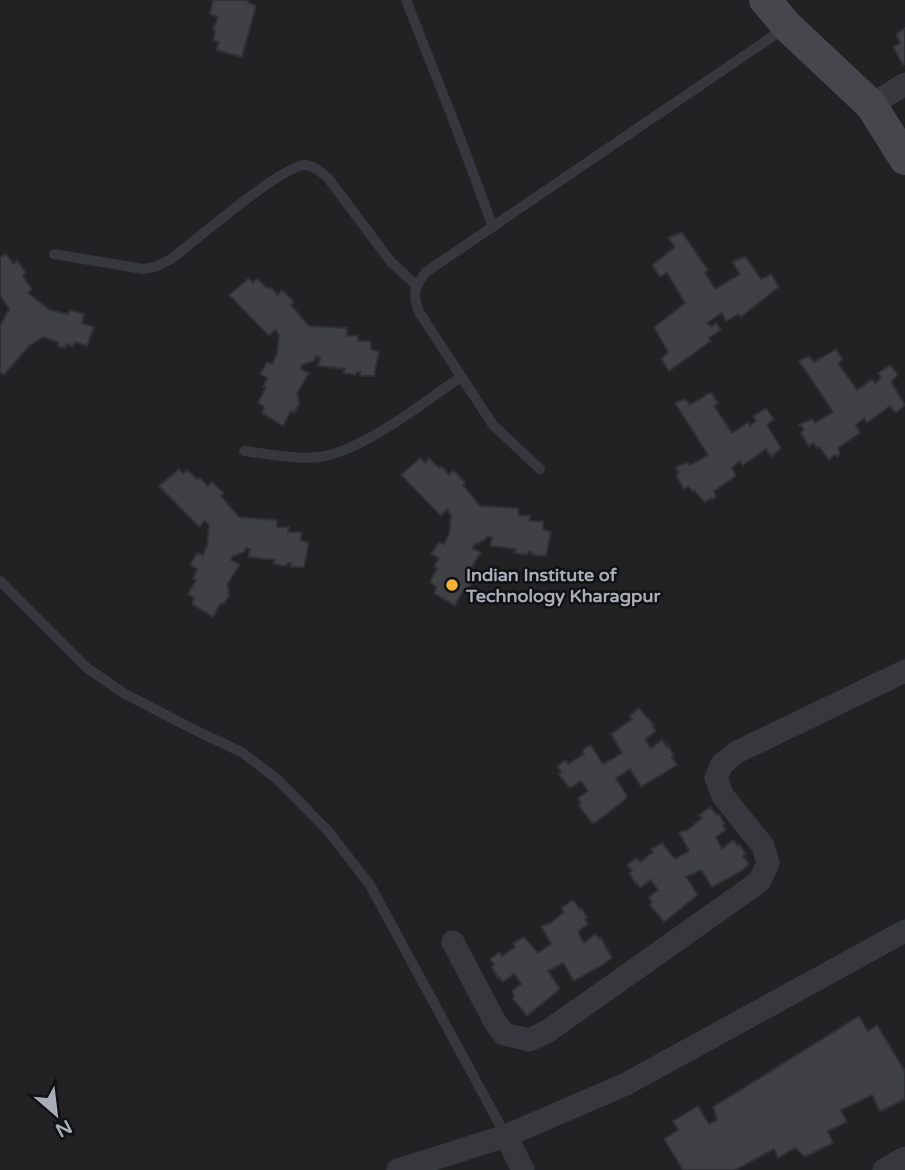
<svg xmlns="http://www.w3.org/2000/svg" width="905" height="1170" font-family="'Varela Round',sans-serif">
<rect width="100%" height="100%" fill="#161618"/>
<path fill="#222225" d="M0,0H905V1170H0Z"/>
<path fill="#404145" stroke="#303034" stroke-width="2" d="M213,0H249L248,2L256,6L242,57L216,50L219,42L213,41L215,31L213,29L218,17L210,14Z
M905,28V64L903,65L893,47L900,43L896,34Z
M682,232L708,270L705,273L715,289L740,274L732,262L745,256L761,279L771,274L779,287L741,317L738,314L726,322L722,313L707,323L712,327L716,323L721,330L709,338L711,341L669,371L661,359L668,352L654,327L685,303L667,273L660,277L652,265L675,247L668,238Z
M6,254L14,264L17,260L26,273L23,276L32,289L28,293L50,310L68,314L70,310L84,314L82,323L94,327L87,346L75,342L73,347L66,344L65,348L58,346V342L43,337L29,346L4,375L0,372V326L9,309L0,295V257Z
M249,278L253,283L257,278L267,288L270,287L278,295L282,290L294,302L291,305L309,326L347,328V336L358,335V341H371V349L379,352L374,376H360V372H358L355,375L343,373L345,369L318,366L320,358L316,356L314,361L302,365L301,369L309,373L297,394L299,399L298,402L300,403L294,413L291,411L283,426L262,413L264,407L258,402L266,388L263,387L267,378L260,374L267,362L272,364L277,354L279,335L275,330L269,336L229,295Z
M836,349L843,360L838,363L857,390L872,379L875,383L881,378L878,373L890,365L898,375L891,382L905,405L896,413L890,406L867,423L864,418L856,425L860,433L838,448L840,454L837,457L835,455L829,460L819,447L817,448L813,443L809,447L801,433L804,429L799,425L812,419L815,423L833,412L799,361L809,356L814,362Z
M711,392L718,403L714,406L732,433L748,422L750,426L756,421L753,416L766,408L774,419L767,425L781,448L771,457L766,449L742,466L740,461L732,468L736,476L714,491L716,497L712,500L711,498L705,503L694,490L692,491L688,486L684,490L676,475L679,472L675,468L687,462L690,465L708,455L675,403L685,399L690,405Z
M420,458L425,463L429,458L439,468L442,467L449,475L453,470L465,482L463,485L480,506L518,508L519,516L530,515V521H543V529L551,532L546,556L532,555V552H529L527,555L514,553L516,549L490,546L492,538L488,536L485,540L474,545L473,549L481,552L468,574L471,578L469,582L472,583L465,593L463,591L455,606L434,593L436,587L430,582L437,568L434,567L439,558L431,554L439,542L444,544L449,534L451,515L447,509L441,516L401,475Z
M179,469L183,474L187,470L197,479L200,478L208,486L212,482L224,493L221,496L239,517L277,520V527H289L288,532H301V540L309,543L304,567H290L291,563H288L286,566L273,564L275,560L248,557L250,549L246,548L244,552L232,557L231,560L240,564L227,585L229,590L228,593L230,595L224,604L221,603L213,617L192,604L194,598L188,594L196,580L193,579L197,569L190,565L197,553L203,555L207,545L209,526L205,521L199,527L159,486Z
M639,708L654,725L652,726L656,731L646,739L647,740L646,741L651,748L662,740L667,747L668,745L674,756L672,757L677,765L641,787L630,769L616,778L627,796L625,800L593,824L579,806L581,803L578,798L588,791L581,781L570,788L558,774L561,772L557,766L566,760L568,764L584,754L582,750L591,745L603,764L622,753L611,734L632,719L629,716Z
M710,807L717,815L719,814L725,824L723,825L726,830L716,837L722,849L733,840L738,846L739,844L746,854L743,856L749,864L740,872L712,887L701,870L686,877L698,895L664,922L650,905L652,902L649,897L658,890L651,880L640,888L637,883L636,884L629,873L632,871L627,865L637,858L640,862L653,852L651,849L662,843L675,859L689,851L679,832L687,830L702,818L699,815Z
M573,900L580,909L581,908L588,918L585,919L588,924L579,931V934L584,943L595,934L600,939L601,938L612,958L602,965L574,981L563,963L548,971L560,989L527,1016L513,999L514,996L512,991L521,984L514,974L503,982L499,977L498,978L492,967L494,964L490,959L500,952L502,956L515,947L513,943L524,937L538,953L551,944L541,926L550,923L564,912L561,908Z
M859,1016L868,1031L877,1025L905,1071V1099L880,1112L872,1095L841,1110L847,1122L828,1131L833,1143L805,1157L795,1148L778,1158L774,1149L735,1170H683L664,1139L678,1130L673,1121L698,1106L709,1124L717,1120L713,1107Z"/>
<g fill="none" stroke-linecap="round" stroke-linejoin="round">
<path stroke="#37383d" stroke-width="10" d="M406,0L456,127L493,227
M54,254L143,269L155,267L171,259C195,241 280,167 304,165C313,165 321,172 328,178L391,262L416,285
M244,451C270,454 300,461 325,456C368,447 424,402 461,377
M540,469L493,425L419,312C412,293 414,288 426,272L785,28
M0,581L87,668L125,694L197,731L243,753L278,780L328,831L370,885L506,1136"/>
<path stroke="#37383d" stroke-width="23" d="M871,105L905,84
M453,942L495,1022L504,1034L529,1040L548,1031L759,882L768,863L763,846L723,796L716,778L722,764L737,752L905,671
M506,1136L523,1170
M398,1170L506,1136L626,1084L905,931
M884,1170L905,1158"/>
<path stroke="#45474d" stroke-width="32" d="M765,0L787,26L871,105L905,159"/>
</g>
<circle fill="#f2b134" stroke="#111113" stroke-width="2.5" cx="452" cy="585" r="7"/>
<g text-anchor="middle" stroke-width="5" stroke-linejoin="round" paint-order="stroke">
<g font-size="18" font-weight="bold" fill="#a8adb8" stroke="#111113" text-anchor="start">
<text x="466" y="581">Indian Institute of<tspan x="466" dy="21">Technology Kharagpur</tspan></text>
</g>
</g>
<g transform="translate(56 1114) rotate(152)" stroke="#111113" stroke-width="5" paint-order="stroke">
<path d="M0-5L12 26L0 18L-12 26Z" fill="#a8adb8"/>
<text y="-10" font-size="19" font-weight="bold" text-anchor="middle" fill="#a8adb8">N</text>
</g>
</svg>
